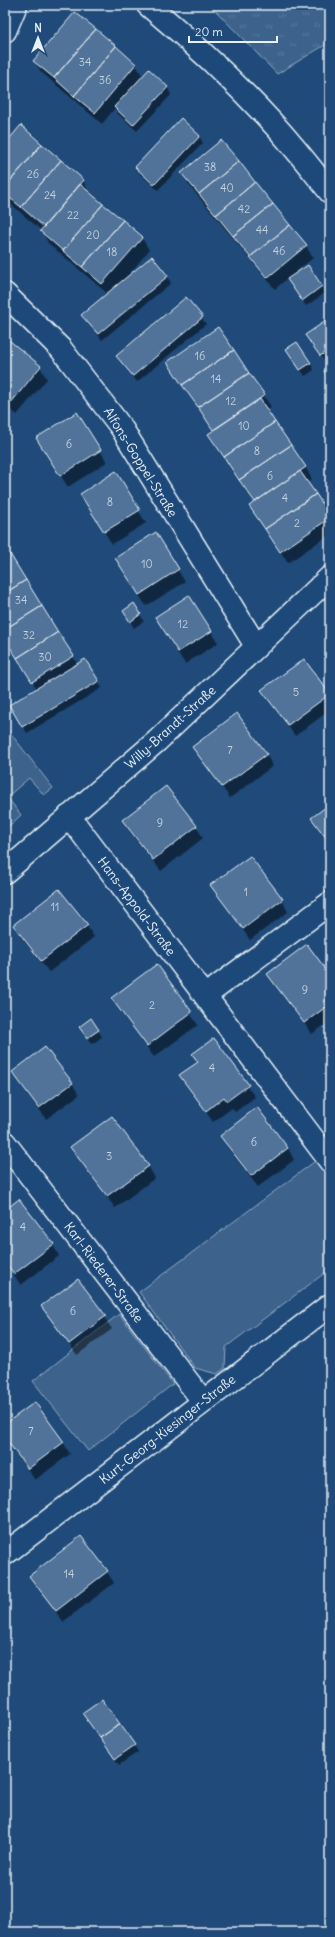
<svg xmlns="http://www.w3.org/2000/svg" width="335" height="1937" font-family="Delius,sans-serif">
<defs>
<pattern id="park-tufts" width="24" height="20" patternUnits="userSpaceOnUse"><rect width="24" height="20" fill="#3c628c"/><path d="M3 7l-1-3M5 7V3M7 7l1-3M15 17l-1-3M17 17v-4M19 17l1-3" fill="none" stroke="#58799d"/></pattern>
</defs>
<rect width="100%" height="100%" fill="#1f4a7a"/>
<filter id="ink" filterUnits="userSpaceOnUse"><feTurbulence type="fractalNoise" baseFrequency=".025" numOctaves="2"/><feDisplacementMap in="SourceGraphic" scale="8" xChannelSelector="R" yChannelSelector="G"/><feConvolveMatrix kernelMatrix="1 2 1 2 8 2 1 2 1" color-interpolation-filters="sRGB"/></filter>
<g filter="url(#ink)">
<path fill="#3c628c" stroke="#92aac2" d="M5,726L53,788L44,795L29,778L7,797L21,815L5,830Z
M318,1159L330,1176V1269L226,1347L225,1368L217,1374L195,1368L139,1292Z
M119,1314L173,1384L88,1451L33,1381Z"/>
<path fill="url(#park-tufts)" stroke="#92aac2" d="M210,5H330V42L277,74Z"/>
<path fill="#0007" d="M75,13L136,65L143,77L149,71L168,88L171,95L137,131L118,114L115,108L102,124L41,72L34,61Z
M199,136L203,143L158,190L140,174L136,167Z
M221,142L306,246L313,258L294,273L295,275L307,266L325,293L306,306L288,278L275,289L189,185L183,173Z
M5,145L83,180L89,193L142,238L149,250L122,283L167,276L171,283L102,340L83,315L108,294L48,243L42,231L5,199Z
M186,298L206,324L137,382L117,356Z
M330,319V358L325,362L310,341Z
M218,328L264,396L271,407L266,411L306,468L312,480L307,483L330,516V534L288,563L251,506L255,503L216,446L214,431L175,374Z
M6,338L40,367L47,379L17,415L5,405Z
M291,356L311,363L314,370L305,376Z
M77,413L107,462L68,487L44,450Z
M115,473L146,523L112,544L88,506Z
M156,534L185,582L146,606L123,570Z
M5,549L78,665L85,660L102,688L27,733L10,705L37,689L5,637Z
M134,605L144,621L134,628L128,618Z
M163,629L211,631L218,643L185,664Z
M263,690L329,694L330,710L295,736Z
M193,747L266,754L273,766L230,798Z
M330,805V844L312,818Z
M124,820L196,826L203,838L161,871L130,832Z
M212,885L282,900L288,912L250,940Z
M15,925L87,926L94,937L49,972L21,937Z
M156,966L198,1025L154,1057L112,998Z
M269,974L330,977V1021L312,1034Z
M5,983L12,995L5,1000Z
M98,1030L102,1037L92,1044L84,1034Z
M214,1040L255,1097L235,1112L232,1108L213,1122L181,1075L198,1063L194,1055Z
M13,1072L72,1083L79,1095L46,1119Z
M221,1136L288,1148L294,1160L258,1187L228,1148Z
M71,1147L148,1166L155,1178L115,1208Z
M5,1211L53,1245L59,1256L21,1285L5,1263Z
M78,1280L112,1329L77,1355L43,1306Z
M5,1384L11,1395L5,1399Z
M5,1425L63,1442L70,1454L35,1480L5,1439Z
M81,1538L107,1572L114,1583L63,1622L31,1577Z
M87,1720L134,1745L138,1752L119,1765Z"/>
<path fill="#517399" stroke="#e8f1f8" d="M75,12L96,29L54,78L33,61Z
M96,29L116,46L74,96L54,78Z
M116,46L136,64L95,113L74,96Z
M149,69L168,87L133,125L114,107Z
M181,118L200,136L154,185L135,167Z
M21,125L42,144L5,187V144Z
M221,140L239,161L199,194L181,173Z
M42,144L61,160L21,207L5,194V187Z
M61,160L84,180L44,227L21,207Z
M239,161L255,182L216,215L199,194Z
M255,182L273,204L233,236L216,215Z
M80,184L103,204L63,251L40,231Z
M103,204L123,220L82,267L63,251Z
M273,204L290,225L250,257L233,236Z
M123,220L143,237L102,284L82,267Z
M290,225L307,245L267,278L250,257Z
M152,256L168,276L98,334L81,315Z
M308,265L322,286L302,301L287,279Z
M186,297L203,317L133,376L116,356Z
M330,318V350L320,356L305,335Z
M218,327L234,350L182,385L167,362Z
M5,337L41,366L10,404L5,400Z
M297,342L311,363L300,370L286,349Z
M234,350L249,373L198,407L182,385Z
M330,367V381L324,371Z
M249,373L265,395L213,430L198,407Z
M260,399L275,422L224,457L208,434Z
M77,412L101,450L60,476L36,438Z
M275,422L291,445L239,480L224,457Z
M291,445L306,467L255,502L239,480Z
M116,471L140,510L104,532L80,494Z
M300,471L316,494L265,529L249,506Z
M316,494L330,515V518L280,552L265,529Z
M156,532L179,569L139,595L115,558Z
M5,547L10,554L5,557Z
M10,554L26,580L5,593V557Z
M26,580L42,606L5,629V593Z
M189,595L212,631L178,652L155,617Z
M134,603L141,614L130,622L123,611Z
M42,606L58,632L17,658L5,639V629Z
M330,624V635L325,628Z
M58,632L74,656L32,682L17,658Z
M85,659L99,681L22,727L9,705Z
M304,659L330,694L288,725L261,690Z
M237,713L267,754L222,787L192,747Z
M166,786L197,826L153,860L122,820Z
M330,804V843L311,818Z
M250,856L283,899L243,929L210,885Z
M59,889L88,925L41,961L13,925Z
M307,944L330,975V1004L304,1023L267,974Z
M157,964L192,1012L147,1046L111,998Z
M91,1018L99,1030L87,1038L79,1027Z
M214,1038L249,1085L227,1101L224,1097L206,1111L179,1075L198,1062L192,1054Z
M45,1047L73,1083L39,1108L12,1072Z
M257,1107L288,1148L251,1176L220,1136Z
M112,1116L149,1166L107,1196L70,1147Z
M19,1199L54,1244L14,1274L5,1262V1210Z
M78,1279L106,1316L69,1344L41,1306Z
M35,1402L64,1442L28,1469L5,1438V1424Z
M81,1536L108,1571L56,1611L29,1576Z
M102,1699L120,1724L100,1738L82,1713Z
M120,1724L135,1745L115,1759L100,1738Z"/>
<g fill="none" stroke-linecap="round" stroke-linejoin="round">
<defs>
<path id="minor" d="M148,5C194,43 238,85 278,129C296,149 313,171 330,192
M5,31L16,5
M5,294L61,349L121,427L256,646
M69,816L330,1161
M5,872L157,741L330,577
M205,996L330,903
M5,1143L203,1401
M5,1554L330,1305"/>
</defs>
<use href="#minor" stroke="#e8f1f8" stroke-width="25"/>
<use href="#minor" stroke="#1f4a7a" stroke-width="22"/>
</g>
</g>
<g text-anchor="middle" stroke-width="4" stroke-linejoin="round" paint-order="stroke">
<g font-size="11" fill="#c2d2e0">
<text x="85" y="66">34</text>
<text x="105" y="84">36</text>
<text x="210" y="171">38</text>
<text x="33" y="178">26</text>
<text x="227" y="192">40</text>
<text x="50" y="199">24</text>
<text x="244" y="213">42</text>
<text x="73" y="219">22</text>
<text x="262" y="234">44</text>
<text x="93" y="239">20</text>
<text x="279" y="255">46</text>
<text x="112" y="256">18</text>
<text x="200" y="360">16</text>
<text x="216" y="383">14</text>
<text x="231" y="405">12</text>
<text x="244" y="430">10</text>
<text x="69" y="448">6</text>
<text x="257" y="455">8</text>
<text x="270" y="480">6</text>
<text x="285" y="502">4</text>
<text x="110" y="506">8</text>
<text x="297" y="527">2</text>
<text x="147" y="568">10</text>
<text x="21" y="604">34</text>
<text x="183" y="628">12</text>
<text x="29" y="639">32</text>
<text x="45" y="661">30</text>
<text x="296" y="696">5</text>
<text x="230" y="754">7</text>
<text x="160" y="827">9</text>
<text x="246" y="896">1</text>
<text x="55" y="911">11</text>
<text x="305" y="994">9</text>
<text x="152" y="1009">2</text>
<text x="212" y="1072">4</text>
<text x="254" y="1146">6</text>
<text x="109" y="1160">3</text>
<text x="23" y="1231">4</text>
<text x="73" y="1315">6</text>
<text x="31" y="1435">7</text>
<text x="69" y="1578">14</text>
</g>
<g font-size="13" fill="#e8f1f8" stroke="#1f4a7a">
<text transform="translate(141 462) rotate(58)" y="5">Alfons-Goppel-Straße</text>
<text transform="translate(170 727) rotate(-42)" y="5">Willy-Brandt-Straße</text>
<text transform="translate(137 906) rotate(53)" y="5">Hans-Appold-Straße</text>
<text transform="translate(104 1272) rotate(53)" y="5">Karl-Riederer-Straße</text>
<text transform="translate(167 1429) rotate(-38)" y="5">Kurt-Georg-Kiesinger-Straße</text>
</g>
</g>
<rect width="335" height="1937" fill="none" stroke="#1f4a7a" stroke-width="20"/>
<rect x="10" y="10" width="315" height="1917" fill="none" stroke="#e8f1f8" stroke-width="1.5" filter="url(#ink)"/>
<g transform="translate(38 38)" stroke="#1f4a7a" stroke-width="3" paint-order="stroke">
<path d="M0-3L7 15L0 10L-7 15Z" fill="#e8f1f8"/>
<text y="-6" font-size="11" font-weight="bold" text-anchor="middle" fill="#e8f1f8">N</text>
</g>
<path d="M189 36v6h88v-6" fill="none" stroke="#e8f1f8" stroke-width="2"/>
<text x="195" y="36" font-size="12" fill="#e8f1f8" stroke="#1f4a7a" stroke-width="3" paint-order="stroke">20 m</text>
</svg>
